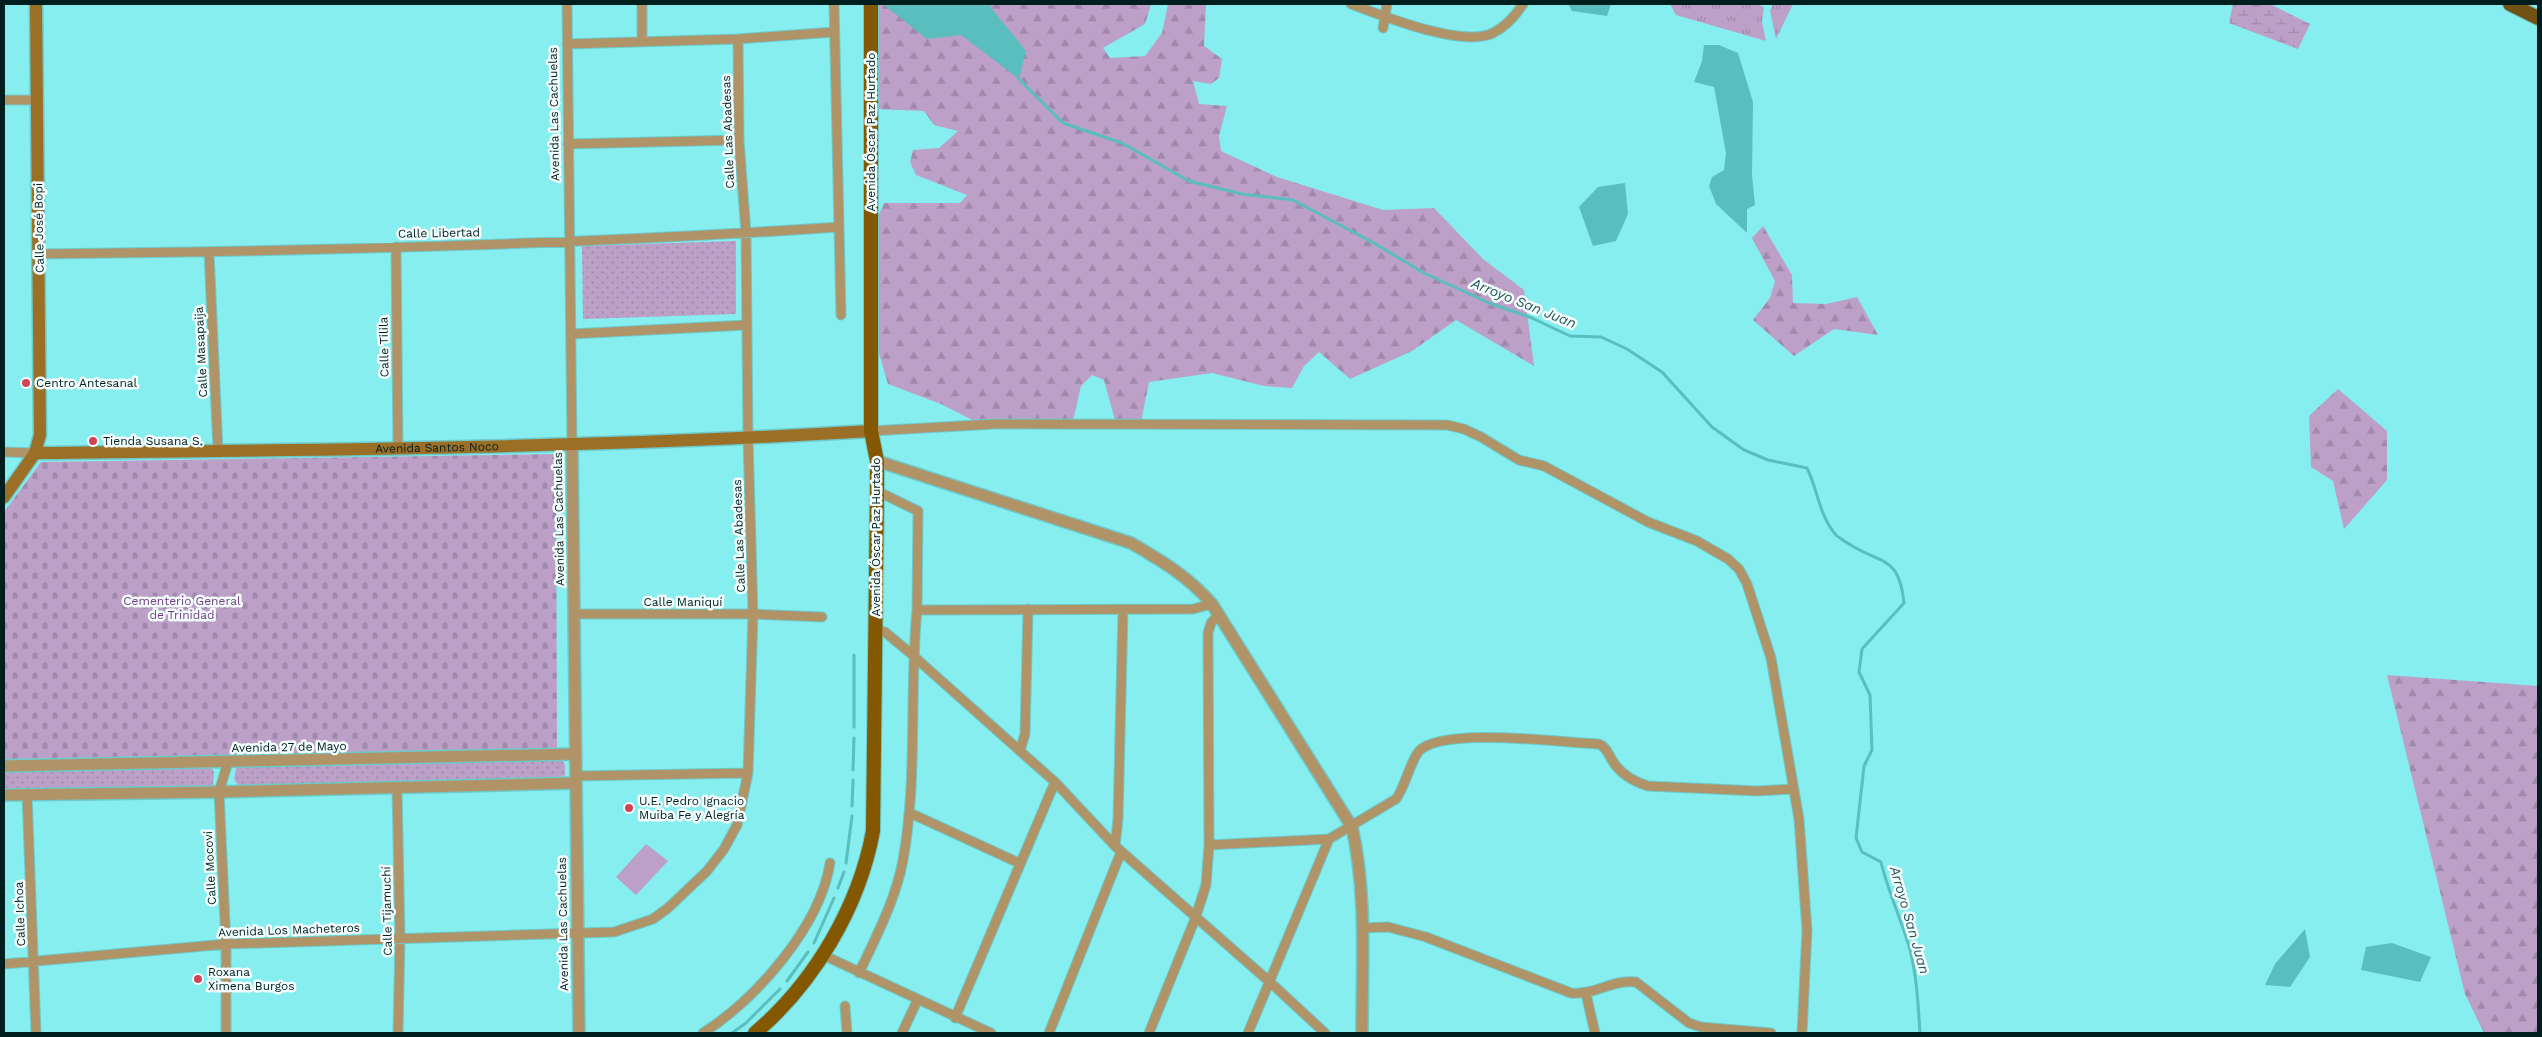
<svg xmlns="http://www.w3.org/2000/svg" width="2542" height="1037" font-family="'Work Sans',sans-serif">
<defs>
<pattern id="grass-tufts" width="24" height="20" patternUnits="userSpaceOnUse" patternTransform="scale(1.25)"><rect width="24" height="20" fill="#bca0c7"/><path d="M3 7l-1-3M5 7V3M7 7l1-3M15 17l-1-3M17 17v-4M19 17l1-3" fill="none" stroke="#a089aa"/></pattern>
<pattern id="forest-firs" width="22" height="20" patternUnits="userSpaceOnUse" patternTransform="scale(1.25)"><rect width="22" height="20" fill="#bca0c7"/><path d="M5 1l3.5 6h-7zM16 11l3.5 6h-7z" fill="#a089aa"/></pattern>
<pattern id="wetland-marsh" width="20" height="14" patternUnits="userSpaceOnUse" patternTransform="scale(1.25)"><rect width="20" height="14" fill="#bca0c7"/><path d="M1 5h8M5 5V1M11 12h8M15 12V8" fill="none" stroke="#a089aa"/></pattern>
<pattern id="cemetery-stones" width="16" height="16" patternUnits="userSpaceOnUse" patternTransform="scale(1.25)"><rect width="16" height="16" fill="#bca0c7"/><path d="M2 7V4a2 2 0 0 1 4 0v3zM10 15v-3a2 2 0 0 1 4 0v3z" fill="#a089aa"/></pattern>
<pattern id="park-dots" width="8" height="8" patternUnits="userSpaceOnUse" patternTransform="scale(1.25)"><rect width="8" height="8" fill="#bca0c7"/><path d="M2 2h.1M6 6h.1" fill="none" stroke="#a089aa" stroke-width="1.8" stroke-linecap="round"/></pattern>
</defs>
<rect width="100%" height="100%" fill="#86eeef"/>
<path fill="url(#grass-tufts)" d="M1670,4H1756L1764,7L1762,22L1766,41L1676,15Z
M1773,4H1793L1776,39L1770,11Z"/>
<path fill="url(#forest-firs)" d="M875,4H1151L1145,24L1103,48L1110,58L1145,56L1162,33L1168,4H1206L1204,46L1222,59L1219,78L1211,84L1193,81L1199,104L1227,106L1219,136L1221,151L1277,177L1383,210L1434,208L1483,259L1524,290L1534,366L1456,320L1412,351L1350,379L1319,352L1304,366L1292,388L1264,386L1212,373L1149,382L1141,422L1115,420L1104,380L1092,375L1081,386L1072,425L1037,429L984,426L941,404L888,384L875,340L878,217L884,203H960L967,195L916,175L910,162L913,150L939,148L958,131L934,125L924,111L876,109L878,83Z
M1763,226L1792,275L1793,303L1826,304L1857,297L1878,335L1834,329L1794,356L1753,320L1770,298L1775,281L1752,238Z
M2338,389L2387,431V480L2344,529L2333,481L2311,467L2309,416Z
M2387,675L2538,686V1033H2484L2465,994Z"/>
<path fill="url(#wetland-marsh)" d="M2233,4H2270L2310,24L2298,49L2229,23Z"/>
<path fill="url(#cemetery-stones)" d="M556,454L557,749L4,759V512L41,462Z"/>
<path fill="url(#park-dots)" d="M736,241V314L583,319L582,246Z
M561,759L565,765V775L560,779L238,785L234,779L236,769L242,766Z
M210,767L214,771L213,785L209,788L4,791V769Z"/>
<path fill="#bca0c7" d="M646,844L668,861L636,895L616,877Z"/>
<path fill="#5abebe" d="M883,4H988L1026,51L1019,79L961,35L927,39Z
M1568,4H1611L1607,16L1572,11Z
M1704,45H1719L1738,53L1753,102L1752,175L1755,205L1747,209V233L1716,204L1709,186L1712,177L1724,170L1726,153L1714,87L1694,82L1702,61Z
M1625,183L1628,214L1616,241L1593,246L1579,207L1598,187Z
M2305,929L2310,957L2290,987L2265,985L2275,964Z
M2392,943L2431,957L2420,982L2361,970L2366,947Z"/>
<g fill="none" stroke-linecap="round" stroke-linejoin="round">
<path stroke="#5abebe" stroke-width="3" d="M1019,79L1063,123L1122,143L1189,181L1242,194L1293,200L1372,242L1424,273L1489,303L1532,318L1570,336L1601,337L1627,349L1662,372L1712,427L1744,450L1768,460L1807,468C1818,490 1819,516 1836,535C1839,538 1845,541 1849,544C1882,565 1899,555 1904,603L1862,649L1859,672L1870,695L1872,750L1864,766L1856,838L1862,852L1881,862C1888,891 1900,917 1909,946C1917,975 1918,1004 1920,1033
M854,727V655
M853,770L854,738
M852,806L853,780
M846,863L852,816
M838,888L844,872
M814,943L834,898
M787,981L808,952
M732,1033L746,1023L780,989"/>
<defs>
<path id="minor" d="M567,4L572,445
M642,4V42
M834,4L841,315
M1351,4C1383,16 1462,48 1493,33C1505,27 1516,15 1523,4
M1383,28L1387,4
M567,44L738,39L834,32
M4,100H37
M568,144L739,140
M396,247L398,448
M209,252L218,451
M39,254C306,251 573,245 839,227
M571,334L747,325
M871,431L995,424L1447,425L1464,429L1481,437L1519,460L1544,466L1648,522L1697,541L1728,559L1739,569L1747,584L1771,658L1799,819L1807,930L1802,1033
M4,452L35,453
M877,491L918,511L917,610
M574,614H753L822,617
M877,630L885,632L909,652L1020,751L1055,782L1115,846L1271,983L1325,1033
M1020,751L1025,734L1028,609
M575,776L748,773
M397,788L400,939L398,1033
M27,794L36,1033
M910,813L1019,863
M1329,839L1396,799C1406,785 1410,762 1419,751C1443,726 1563,743 1599,744C1606,747 1608,753 1612,760C1620,774 1632,781 1648,786L1757,791L1794,789
M1209,845L1329,839L1248,1033
M1115,846L1118,819L1123,610
M1362,928L1388,927L1426,937L1571,993C1596,995 1613,979 1636,982L1689,1023L1701,1027L1771,1033
M823,955L991,1033
M4,964L226,944L614,932L653,919L668,908L707,871L724,849L737,825L748,773L753,614L748,438L746,233L739,140L738,39
M859,973C876,937 896,899 903,860C918,777 909,693 917,610L1193,609L1212,604
M1586,994L1595,1033
M845,1006L847,1033
M955,1018L1055,782
M226,1033V944L219,792L228,762
M703,1033C756,999 820,927 830,863
M902,1033L918,999
M1049,1033L1121,852
M1149,1033L1195,919L1206,885L1209,845L1208,633L1211,623L1219,614"/>
<path id="tertiary" d="M572,445L579,1033
M877,461L1131,543C1162,561 1189,577 1212,604L1352,827C1367,894 1362,965 1362,1033
M4,766L575,754
M4,795L219,792L575,783"/>
<g id="secondary">
<path id="s1" d="M35,453C314,450 593,448 871,431"/>
<path d="M4,497L35,453L40,435L36,4"/>
</g>
<path id="primary" d="M755,1033C814,983 859,907 873,831L877,491V461L871,431V4"/>
<path id="trunk" d="M2510,4L2538,18"/>
</defs>
<use href="#minor" stroke="#6ec9c9" stroke-width="11"/>
<use href="#tertiary" stroke="#6ec9c9" stroke-width="14"/>
<use href="#secondary" stroke="#6ec9c9" stroke-width="15"/>
<use href="#primary" stroke="#6ec9c9" stroke-width="16"/>
<use href="#trunk" stroke="#6ec9c9" stroke-width="16"/>
<use href="#minor" stroke="#b19368" stroke-width="9"/>
<use href="#tertiary" stroke="#b19368" stroke-width="11"/>
<use href="#secondary" stroke="#9c6f26" stroke-width="12"/>
<use href="#primary" stroke="#835801" stroke-width="14"/>
<use href="#trunk" stroke="#725114" stroke-width="14"/>
</g>
<g fill="#d24258" stroke="#f4fdfd" stroke-width="2">
<circle cx="26" cy="383" r="5"/>
<circle cx="93" cy="441" r="5"/>
<circle cx="629" cy="808" r="5"/>
<circle cx="198" cy="979" r="5"/>
</g>
<g text-anchor="middle" stroke-width="5" stroke-linejoin="round" paint-order="stroke">
<g font-size="12" fill="#001e1e" stroke="#f4fdfd">
<text transform="translate(554 114) rotate(-91)" y="4">Avenida Las Cachuelas</text>
<text transform="translate(728 132) rotate(-92)" y="4">Calle Las Abadesas</text>
<text transform="translate(871 132) rotate(-90)" y="4">Avenida Óscar Paz Hurtado</text>
<text transform="translate(39 228) rotate(-91)" y="4">Calle José Bopi</text>
<text transform="translate(439 233) rotate(-1)" y="4">Calle Libertad</text>
<text transform="translate(384 347) rotate(-91)" y="4">Calle Tilila</text>
<text transform="translate(201 352) rotate(-93)" y="4">Calle Masapaija</text>
<text dy="4" stroke="none"><textPath href="#s1" startOffset="402">Avenida Santos Noco</textPath></text>
<text transform="translate(559 519) rotate(-91)" y="4">Avenida Las Cachuelas</text>
<text transform="translate(739 536) rotate(-92)" y="4">Calle Las Abadesas</text>
<text transform="translate(876 537) rotate(-90)" y="4">Avenida Óscar Paz Hurtado</text>
<text x="683" y="606">Calle Maniquí</text>
<text transform="translate(289 747) rotate(-1)" y="4">Avenida 27 de Mayo</text>
<text transform="translate(210 868) rotate(-93)" y="4">Calle Mocoví</text>
<text transform="translate(387 911) rotate(-91)" y="4">Calle Tijamuchí</text>
<text transform="translate(20 914) rotate(-92)" y="4">Calle Ichoa</text>
<text transform="translate(563 924) rotate(-91)" y="4">Avenida Las Cachuelas</text>
<text transform="translate(289 930) rotate(-2)" y="4">Avenida Los Macheteros</text>
</g>
<g font-size="12" fill="#001e1e" stroke="#f4fdfd" text-anchor="start">
<text x="36" y="387">Centro Antesanal</text>
<text x="103" y="445">Tienda Susana S.</text>
<text x="639" y="805">U.E. Pedro Ignacio<tspan x="639" dy="14">Muiba Fe y Alegría</tspan></text>
<text x="208" y="976">Roxana<tspan x="208" dy="14">Ximena Burgos</tspan></text>
</g>
<g font-size="12" fill="#703d84" stroke="#f4fdfd">
<text x="182" y="605">Cementerio General<tspan x="182" dy="14">de Trinidad</tspan></text>
</g>
<g font-size="14" font-style="italic" fill="#295556" stroke="#f4fdfd">
<text transform="translate(1524 303) rotate(22)" y="5">Arroyo San Juan</text>
<text transform="translate(1910 920) rotate(74)" y="5">Arroyo San Juan</text>
</g>
</g>
<rect width="2542" height="1037" fill="none" stroke="#001e1e" stroke-width="10"/>
</svg>
